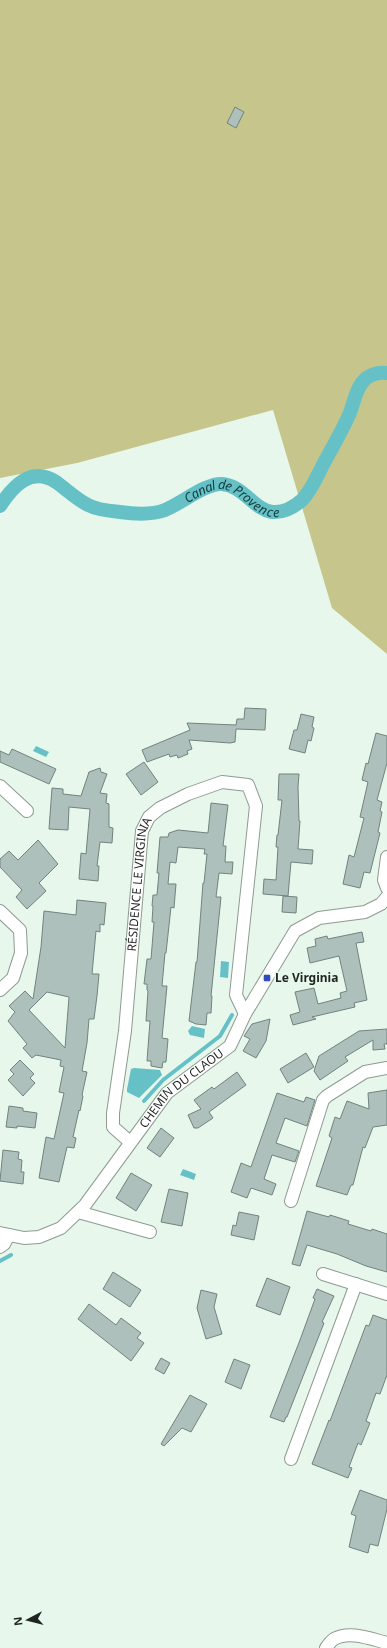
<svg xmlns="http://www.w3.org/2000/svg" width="387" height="1648" font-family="'Noto Sans',sans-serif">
<rect width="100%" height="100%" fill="#e8f7ec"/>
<path fill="#c6c68c" d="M0,0H387V654L332,608L273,410L77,463L0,478Z"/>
<path fill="#65c1c6" d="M36,746L49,752L46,757L33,751Z
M221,961L229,962L228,978L220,977Z
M192,1026L205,1029L204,1038L190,1035L188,1031Z
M134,1068L160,1070L162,1075L139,1098L127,1092V1089L131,1069Z
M183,1169L196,1174L194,1180L180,1175Z"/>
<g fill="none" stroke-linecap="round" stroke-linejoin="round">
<path stroke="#65c1c6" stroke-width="4" d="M144,1101L163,1080L220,1036L232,1015
M0,1261L11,1255"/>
<path stroke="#65c1c6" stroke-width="14" id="s1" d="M0,506C13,486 31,466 56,482C66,489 76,499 88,505C97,510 110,511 120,512C134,514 152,515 165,510C182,503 206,483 222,484C244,486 253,509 272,512C283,513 294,507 302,500C312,490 318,474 325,461C333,446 342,431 349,415C353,406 355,393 361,384C367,375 377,372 387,373"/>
</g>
<path fill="#aec0bb" stroke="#71837e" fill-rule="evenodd" d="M235,107L244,112L236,128L227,123Z
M245,708L266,709L265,730L236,729L235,742L230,743L189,740L192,749L187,751L188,754L178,758L177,755L170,757L169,754L147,762L142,750L190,730L187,723L236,725L237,719H244Z
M301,714L314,717L312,727L314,728L311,741L308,740L305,753L289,749L294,730H297Z
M376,733L387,736V763L377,800L382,802L380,811L382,812L378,832L380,833L370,873L364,872L360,888L343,884L349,855L354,857L364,818L360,817L368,782L362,780L366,763L368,764Z
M12,749L56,769L49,784L0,762V751L9,755Z
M144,762L158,782L141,795L126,774Z
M100,768L101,772L107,774L100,793L107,794L106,803L109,804V827L113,828L112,843L100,842L97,866H99L98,881L79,879L81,853L86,854L90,809L69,807L68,830L49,829L52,788L63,789V794L81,796L89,772Z
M279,774H299L298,787L299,821H300L298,849L313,850L312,864L291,862L288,896L263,894L264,879L276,880L278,847H276L277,835H278L282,800H278Z
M211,803L228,805L223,846H226L225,862H233L232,874L219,873L216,897H221L211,996H212L211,1013H207L206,1025L196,1024L189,1021L196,962H197L203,883H204L207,854H204L205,849L178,847L176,863L170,862L168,884H176L174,908L171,907L166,953H165L162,986H167L162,1038L168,1039L166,1062H163L162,1068L151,1066V1061H147L150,1021H146L148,991L147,990V984H144L147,959H151L154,922H152L153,906H152L153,895H157L159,873H157L160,837H168L169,833L178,830L208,833Z
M38,840L58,864L39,883L46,891L27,909L16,897L22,890L0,867V859L9,851L18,860Z
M283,896L297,897L296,913L282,912Z
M77,900L106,903L104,925L100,924V932L96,931L92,974H99L97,996L94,1019H89L87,1043L82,1071L87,1072L82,1095L83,1096L80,1111L79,1110L73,1137L76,1138L74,1148L67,1147L59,1182L39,1178L46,1137L54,1139L64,1093L59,1092L64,1067L60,1066L61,1060L36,1055L32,1058L23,1048L27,1044L8,1021L15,1012L9,1006L25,991L33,999L41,947L44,911L76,915ZM47,992L69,997L65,1048L29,1010Z
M362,932L364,942L356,943L367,1000L354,1003L355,1007L312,1017L316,1019L293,1025L290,1015L300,1012L295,992L314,988L318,1004L341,998L340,993L347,991L339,956L310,963L307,948L316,946L315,939L327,936L328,939Z
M270,1019L266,1041L256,1058L243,1051L250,1039L244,1036L252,1024Z
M387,1029V1044H384L385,1049L373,1050V1040L345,1057L348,1061L320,1080L314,1071L319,1056L359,1031Z
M306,1053L314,1067L288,1083L280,1069Z
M20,1060L34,1074L30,1078L35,1083L23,1096L8,1080L14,1074L10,1070Z
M237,1072L246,1085L209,1112L213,1118L198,1128H194L188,1115L201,1109L194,1100L212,1087L214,1089Z
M387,1090V1125L373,1127L365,1148L363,1147L353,1185H351L347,1195L316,1186L332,1138L329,1136L335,1117L340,1119L347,1101L369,1109L368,1093Z
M277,1093L304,1102L306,1097L315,1100L307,1126L285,1118L276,1143L299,1151L295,1162L272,1155L264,1179L276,1184L272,1195L251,1188L247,1198L231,1192L241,1163L251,1167Z
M9,1106L23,1108V1111L37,1113L35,1128L17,1126V1128L6,1127Z
M161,1128L174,1138L160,1157L147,1148Z
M3,1150L19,1152L18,1159L22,1160L21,1172H24L23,1184L0,1181Z
M131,1173L152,1185L136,1211L116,1198Z
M169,1189L188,1193L182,1226L161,1222Z
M307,1211L329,1217L330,1215L349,1221L348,1224L371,1231L372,1229L387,1234V1272L366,1266L337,1254L307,1245L300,1266L292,1264Z
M239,1212L259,1216L254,1240L231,1235L233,1225L236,1226Z
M113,1272L141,1290L130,1307L103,1289Z
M267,1278L290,1287L280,1315L256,1306Z
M317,1289L334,1296L322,1322L324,1323L287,1417H286L284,1422L270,1417L300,1340L315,1299L313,1298Z
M201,1290L217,1294L214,1307L222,1334L206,1339L197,1308Z
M89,1304L116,1325L121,1318L141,1333L137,1338L144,1343L131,1361L78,1319Z
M373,1315L387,1320V1375L380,1394L376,1393L366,1421L370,1423L361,1445L358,1443L349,1467L352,1468L348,1478L312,1464L329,1420L330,1421L366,1325L369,1326Z
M161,1358L170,1363L164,1374L155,1369Z
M234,1359L250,1365L241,1389L225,1382Z
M190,1395L207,1404L191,1432L182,1428L164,1446L161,1444Z
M360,1490L387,1500V1509L378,1546L370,1544L368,1553L349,1547L356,1516L351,1514Z"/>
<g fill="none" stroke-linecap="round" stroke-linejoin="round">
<defs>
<g id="street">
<path d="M0,786L27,811"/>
<path d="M387,857L384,880L387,888"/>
<path d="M0,911L20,930L21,953L13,978L0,990"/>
<path id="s2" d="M130,1142L113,1127V1113L125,1031L142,831L149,817L160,808L188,794L222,782L248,785L256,806L236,995L245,1014"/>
<path d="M291,1201L323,1100L327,1096L365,1072L387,1068"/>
<path d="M78,1212L150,1232"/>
<path id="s3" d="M0,1233L24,1238L39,1237L61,1228L85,1205L167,1093L230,1046L245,1014L295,931L319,918L365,912L381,904L387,897"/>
<path d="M0,1247L4,1244L9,1235"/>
<path d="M323,1274L387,1294"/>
<path d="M291,1459L356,1284"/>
<path d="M326,1648C328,1645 331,1641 334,1639C349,1630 371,1639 387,1643"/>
</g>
</defs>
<use href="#street" stroke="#8d9b91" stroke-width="14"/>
<use href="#street" stroke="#fff" stroke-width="12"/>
</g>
<rect fill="#344abb" stroke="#e8f7ec" stroke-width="1.5" x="263" y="974" width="8" height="8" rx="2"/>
<g text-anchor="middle" stroke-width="3" stroke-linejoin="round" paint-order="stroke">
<g font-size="12" fill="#1f2420" stroke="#e8f7ec">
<text dy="4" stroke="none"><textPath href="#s2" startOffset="267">RÉSIDENCE LE VIRGINIA</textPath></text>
<text dy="4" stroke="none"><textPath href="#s3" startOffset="249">CHEMIN DU CLAOU</textPath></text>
</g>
<g font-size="12" font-weight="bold" fill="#1f2420" stroke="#e8f7ec" text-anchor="start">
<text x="275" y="982">Le Virginia</text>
</g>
<g font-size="13" font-style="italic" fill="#154042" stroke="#e8f7ec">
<text dy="5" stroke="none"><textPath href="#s1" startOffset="263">Canal de Provence</textPath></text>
</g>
</g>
<g transform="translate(28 1620) rotate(263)" stroke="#e8f7ec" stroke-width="3" paint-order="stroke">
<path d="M0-3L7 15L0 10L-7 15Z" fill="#1f2420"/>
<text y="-6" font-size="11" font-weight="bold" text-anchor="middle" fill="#1f2420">N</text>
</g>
</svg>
